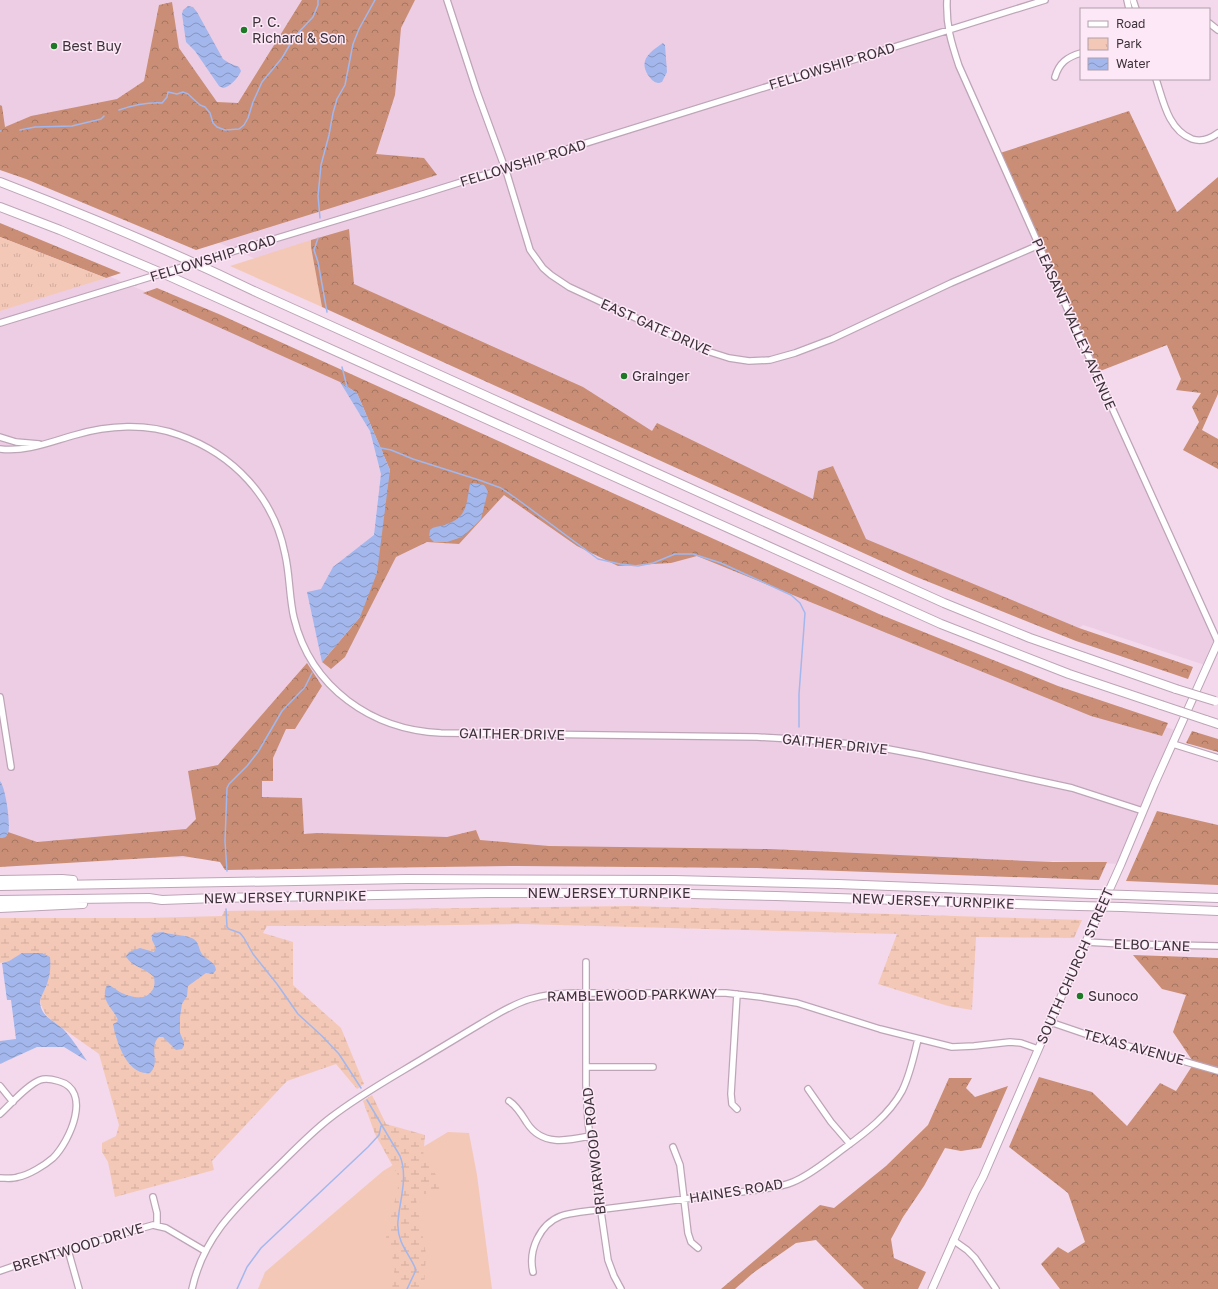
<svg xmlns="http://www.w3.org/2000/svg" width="1218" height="1289" font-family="'Golos Text',sans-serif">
<defs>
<pattern id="forest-crowns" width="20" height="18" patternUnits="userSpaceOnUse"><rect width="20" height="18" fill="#c98e75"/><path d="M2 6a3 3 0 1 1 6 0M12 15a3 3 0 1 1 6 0" fill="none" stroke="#a47561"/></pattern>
<pattern id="wetland-marsh" width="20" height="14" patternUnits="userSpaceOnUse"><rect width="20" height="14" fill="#f4c8b7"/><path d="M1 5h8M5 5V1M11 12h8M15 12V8" fill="none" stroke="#d2ac9e"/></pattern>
<pattern id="park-tufts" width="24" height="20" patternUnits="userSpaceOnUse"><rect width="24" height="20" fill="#f4c8b7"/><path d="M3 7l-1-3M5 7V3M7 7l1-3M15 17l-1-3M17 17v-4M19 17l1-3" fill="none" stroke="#d2ac9e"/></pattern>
<pattern id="water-waves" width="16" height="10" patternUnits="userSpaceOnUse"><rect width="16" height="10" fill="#a3b7ed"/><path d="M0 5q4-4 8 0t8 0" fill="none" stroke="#8695c1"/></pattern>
</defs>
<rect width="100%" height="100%" fill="#f3d9eb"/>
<path fill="#edcde4" d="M0,0H947L954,50L1218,642L1208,666L1083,625L1079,628L1020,605L817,519L236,250L0,150Z
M0,232L46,250L206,317L590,491L1072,698L1178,731L1121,864L1052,861L1051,862L905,856L326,858L0,857Z"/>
<path fill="#f4c8b7" d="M311,240V247L322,307L230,266Z
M448,1132L469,1133L477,1175L492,1289H258L265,1272L383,1171Z"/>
<path fill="url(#forest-crowns)" d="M302,0H415L401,28L395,95L376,154L424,158L437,175L196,250L26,179L0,170V105L2,106L5,127L31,116L117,99L144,81L159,5L172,2L179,48L217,102L238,103Z
M1129,111L1177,212L1218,177V394L1202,430L1218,439V469L1183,450L1199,422L1192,407L1201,393L1176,390L1181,379L1167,345L1095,373L997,154Z
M0,223L121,273L106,278L0,237Z
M349,229L354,284L583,387L652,431L657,423L813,499L818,471L833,466L866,539L1079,628L1193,667L1188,679L1076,641L914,576L322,307L311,247V240Z
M157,288L221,315L879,614L1058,686L1168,723L1162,736L1091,716L697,556L671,563L618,566L577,546L504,495L459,544L427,542L396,557L345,657L331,669L322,662L360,617L390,470L357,393L340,382L143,293Z
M307,663L322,686L295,729H286L273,758V781H262V797L302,798L304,834L317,833L447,837L476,830L480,840L549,846L770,849L1051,862H1107L1099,880L757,868L517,866L225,870L220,862L183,856L0,867V837L2,838L8,832L37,842L186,829L196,819L188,771L218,765Z
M1192,731L1218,739V752L1186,743Z
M1157,811L1218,825V885L1126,881Z
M1133,955L1218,958V1289H1060L1041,1264L1058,1247L1068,1253L1085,1242L1068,1193L1009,1147L1039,1077L1092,1092L1127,1126L1160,1083L1176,1091L1194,1063L1173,1032L1186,995L1162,989Z
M949,1078H972L966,1088L975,1097L1008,1086L981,1148L961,1151L945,1148L924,1186L903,1217L891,1239L894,1258L926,1272L918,1289H864L816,1240L796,1243L753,1273L735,1289H721L820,1205L834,1208L886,1166L928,1125Z"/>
<path fill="url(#wetland-marsh)" d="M632,906L1082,920L1074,938L976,937L972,1010L948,1006L878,984L897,934L521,924L382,926H267L263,933L293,942V985L341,1028L364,1084L357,1089L336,1064L287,1081L212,1161L214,1170L115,1197L108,1162L102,1152V1143L116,1136L119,1125L99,1054L55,1023L46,1015L41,1005L40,999L47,985L14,958L9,961L0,963V918H146L222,916L224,911Z
M372,1095L386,1124L425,1135L423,1159L441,1181V1194H415L426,1254L424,1289H392L395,1266L386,1237L400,1179L375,1134L363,1101Z"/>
<path fill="url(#park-tufts)" d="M0,237L106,278L0,311Z"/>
<path fill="url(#water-waves)" d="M188,6L193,7L197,12L223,59L229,63L239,67L241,71C238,78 230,87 223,88L219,86L195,51L186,42L182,14L183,10Z
M663,43L665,45L667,72L662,82L658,83C653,82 651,79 648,75C638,60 651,51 663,43Z
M340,382L357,393L390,470L377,573L360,617L322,662L307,592L321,589L333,567L374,535L381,474L370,431Z
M474,483L484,485L488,491L481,519L475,525L462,537L447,542H434L429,537L430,530C434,526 439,527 444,525C468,518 466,504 470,484Z
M0,781C6,788 11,826 8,834C6,838 3,838 0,838Z
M163,932C173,936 190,934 196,941C200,946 199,953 205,957C210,962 215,962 216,970L213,974L206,973L188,986L187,996L182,1004L180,1017V1033L184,1042V1046L182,1049L176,1050L163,1037H159C148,1047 161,1063 150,1073C127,1076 116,1041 113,1024L117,1022L118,1020C113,1008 101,1002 106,987L108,985C114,987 117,991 122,993C130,997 143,1000 149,994C155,989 155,983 154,977C146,968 131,967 126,956L129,952L140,948L154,952L156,948L152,940V935L154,933Z
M22,953H42L50,957C51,967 50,975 47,984C45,990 41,996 40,1001C40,1018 58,1022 65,1031C73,1040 80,1051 87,1061L64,1047H37L0,1064V1041L16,1039L11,1000H7L2,963L9,961Z"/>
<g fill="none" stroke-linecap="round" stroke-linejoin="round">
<path stroke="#a3b7ed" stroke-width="1.5" d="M119,110C134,105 147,102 162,103L167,97L168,92L177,94L183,92L188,94L200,105L205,107L210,113L213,123L217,127L225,130L239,129L244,125L248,118L253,102L262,82L282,58L295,36L313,17L318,5V0
M20,130L35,127L72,126L101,119L104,116
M0,131H1
M320,218L318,196L321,165L329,135L333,113L337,99L345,85L353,44L359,29L375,0
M318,238L314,250L318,262L327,312
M342,367L347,387
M377,441L382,452
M381,448L391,450L413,459L479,480L501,488L517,499L598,559L620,564L638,566L653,563L675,554H693L721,563L791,595L800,603L805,613L799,694V727
M227,871L225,841L227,788L229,784L247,766L258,752L282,711L305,687L312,673
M226,909L227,927L229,929L240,933L244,938L253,954L277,984L298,1014L322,1036L339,1054L361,1088
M367,1100L400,1156C407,1173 402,1194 399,1212C399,1217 397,1222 398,1227C398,1244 411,1256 416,1270L407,1289
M237,1289L247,1267L261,1248L368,1147L379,1135L381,1126"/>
<defs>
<path id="minor" d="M447,0L477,92L507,174L530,250L543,268L551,275L569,287L707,351L729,358L749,361L770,360L795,353L832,339L951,283L1039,245
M947,0C946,26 951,42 959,66L1070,315L1218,642
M1127,0L1129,9
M1133,0L1136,9
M1209,23L1218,30
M1055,77C1059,63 1067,57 1081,53
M1156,79C1163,100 1168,130 1192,139C1201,142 1210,139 1218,133
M218,256L423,194L1045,0
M0,323L134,282
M0,437L16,442L39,444
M0,449C27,452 50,442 75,435C108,425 147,423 179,435C233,454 274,497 285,554C290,575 289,597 294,618C311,688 372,730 441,733L757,737L793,739L852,744L888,749L920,755L1072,788L1143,811
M0,697L11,767
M1173,744L1218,758
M1086,942L1123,944L1218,946
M586,962V1085L588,1122L608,1260L614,1276L621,1289
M737,994L731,1094L732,1104L737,1109
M1050,1022L1100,1039L1155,1053L1218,1071
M586,1067H653
M0,1086L13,1102
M808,1089L831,1122L850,1144
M509,1101C517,1106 522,1115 527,1123C542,1146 566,1141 590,1136
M0,1114C11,1104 27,1085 40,1080C46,1078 51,1079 58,1081C93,1090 70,1141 53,1158C45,1165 29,1175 18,1177C13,1179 6,1178 0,1178
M673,1147L680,1165L688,1233L691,1242L698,1248
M153,1197L157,1213V1225
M953,1240L967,1250L975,1258L996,1289
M68,1250L79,1289
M0,1271L37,1258L153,1225L166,1228L205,1251
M533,1272C528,1250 540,1224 561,1216C567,1214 573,1213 580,1212L757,1190C769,1188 782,1187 793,1182C810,1175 824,1163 839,1152C862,1135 888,1117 902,1091C910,1075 914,1056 918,1039
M192,1289C203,1239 233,1210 268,1176C289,1156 308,1135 330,1118C362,1093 398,1074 432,1053C449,1043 465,1033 482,1023C497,1014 513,1004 530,999C546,994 562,993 578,993H726L761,997L797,1003L880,1029L952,1047L974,1046L1010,1042L1021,1043L1038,1049"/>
<path id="major" d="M932,1289L975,1192L983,1177L1061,997L1121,864L1154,785L1218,642"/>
<path id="highway" d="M0,182C86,215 171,251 254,291L944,603L1030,638L1176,689
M0,207L60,230L171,277L941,624L1069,674L1161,705
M1206,720L1218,724
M0,880L62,879L73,880
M0,886L407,879L674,880L838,884L1092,894
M1127,895L1218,898
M0,900L149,898L162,900L216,898L487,893H649L776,896L1079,906
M1122,907L1218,911
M0,908L83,904"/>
</defs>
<use href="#minor" stroke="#bda5b7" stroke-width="8"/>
<use href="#major" stroke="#bda5b7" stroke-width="9"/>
<use href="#highway" stroke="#bda5b7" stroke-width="10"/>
<use href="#minor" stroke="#fff" stroke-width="5.5"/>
<use href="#major" stroke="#fff" stroke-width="7"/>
<use href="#highway" stroke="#fff" stroke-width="8"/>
<defs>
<path id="minor-bridge" d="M134,282L218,256"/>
<path id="highway-bridge" d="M1176,689L1215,701
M1161,705L1206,720
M1092,894L1127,895
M1079,906L1122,907"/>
</defs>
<use href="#minor-bridge" stroke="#bda5b7" stroke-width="8" stroke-linecap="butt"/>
<use href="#highway-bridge" stroke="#bda5b7" stroke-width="10" stroke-linecap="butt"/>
<use href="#minor-bridge" stroke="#fff" stroke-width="5.5"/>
<use href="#highway-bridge" stroke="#fff" stroke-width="8"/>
</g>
<g fill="#1e7927" stroke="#fde8f7" stroke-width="1.5">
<circle cx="244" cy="30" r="4"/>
<circle cx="54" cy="46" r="4"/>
<circle cx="624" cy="376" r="4"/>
<circle cx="1080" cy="996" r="4"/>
</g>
<g text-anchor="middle" stroke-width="3" stroke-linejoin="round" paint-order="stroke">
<g font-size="14" fill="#3c3239" stroke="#fde8f7" text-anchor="start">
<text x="252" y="27">P. C.<tspan x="252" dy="16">Richard &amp; Son</tspan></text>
<text x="62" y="51">Best Buy</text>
<text x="632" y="381">Grainger</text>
<text x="1088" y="1001">Sunoco</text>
</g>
<g font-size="14" fill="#3c3239" stroke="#fde8f7">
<text transform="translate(832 66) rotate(-17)" y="5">FELLOWSHIP ROAD</text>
<text transform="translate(523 163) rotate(-17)" y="5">FELLOWSHIP ROAD</text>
<text transform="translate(213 258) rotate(-17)" y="5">FELLOWSHIP ROAD</text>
<text transform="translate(1074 324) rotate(66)" y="5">PLEASANT VALLEY AVENUE</text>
<text transform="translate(656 327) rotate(24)" y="5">EAST GATE DRIVE</text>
<text transform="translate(512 734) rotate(1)" y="5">GAITHER DRIVE</text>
<text transform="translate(835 744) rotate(6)" y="5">GAITHER DRIVE</text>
<text x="609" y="898">NEW JERSEY TURNPIKE</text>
<text transform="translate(285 897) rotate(-1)" y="5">NEW JERSEY TURNPIKE</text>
<text transform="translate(933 901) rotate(2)" y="5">NEW JERSEY TURNPIKE</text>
<text transform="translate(1152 945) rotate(2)" y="5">ELBO LANE</text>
<text transform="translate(1075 966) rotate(-66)" y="5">SOUTH CHURCH STREET</text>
<text transform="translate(632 995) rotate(-1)" y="5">RAMBLEWOOD PARKWAY</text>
<text transform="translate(1134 1047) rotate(15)" y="5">TEXAS AVENUE</text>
<text transform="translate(594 1151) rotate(-96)" y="5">BRIARWOOD ROAD</text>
<text transform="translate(736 1191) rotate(-9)" y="5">HAINES ROAD</text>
<text transform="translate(78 1247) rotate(-17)" y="5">BRENTWOOD DRIVE</text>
</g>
</g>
<rect x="1080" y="8" width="130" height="72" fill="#fde8f7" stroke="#b09fab"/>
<rect x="1088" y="21" width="20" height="6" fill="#ffffff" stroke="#b09fab"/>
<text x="1116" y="28" font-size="12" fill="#3c3239">Road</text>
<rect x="1088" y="38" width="20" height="12" fill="url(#park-tufts)" stroke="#b09fab"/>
<text x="1116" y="48" font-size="12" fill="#3c3239">Park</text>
<rect x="1088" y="58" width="20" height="12" fill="url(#water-waves)" stroke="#b09fab"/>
<text x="1116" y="68" font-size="12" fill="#3c3239">Water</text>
</svg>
